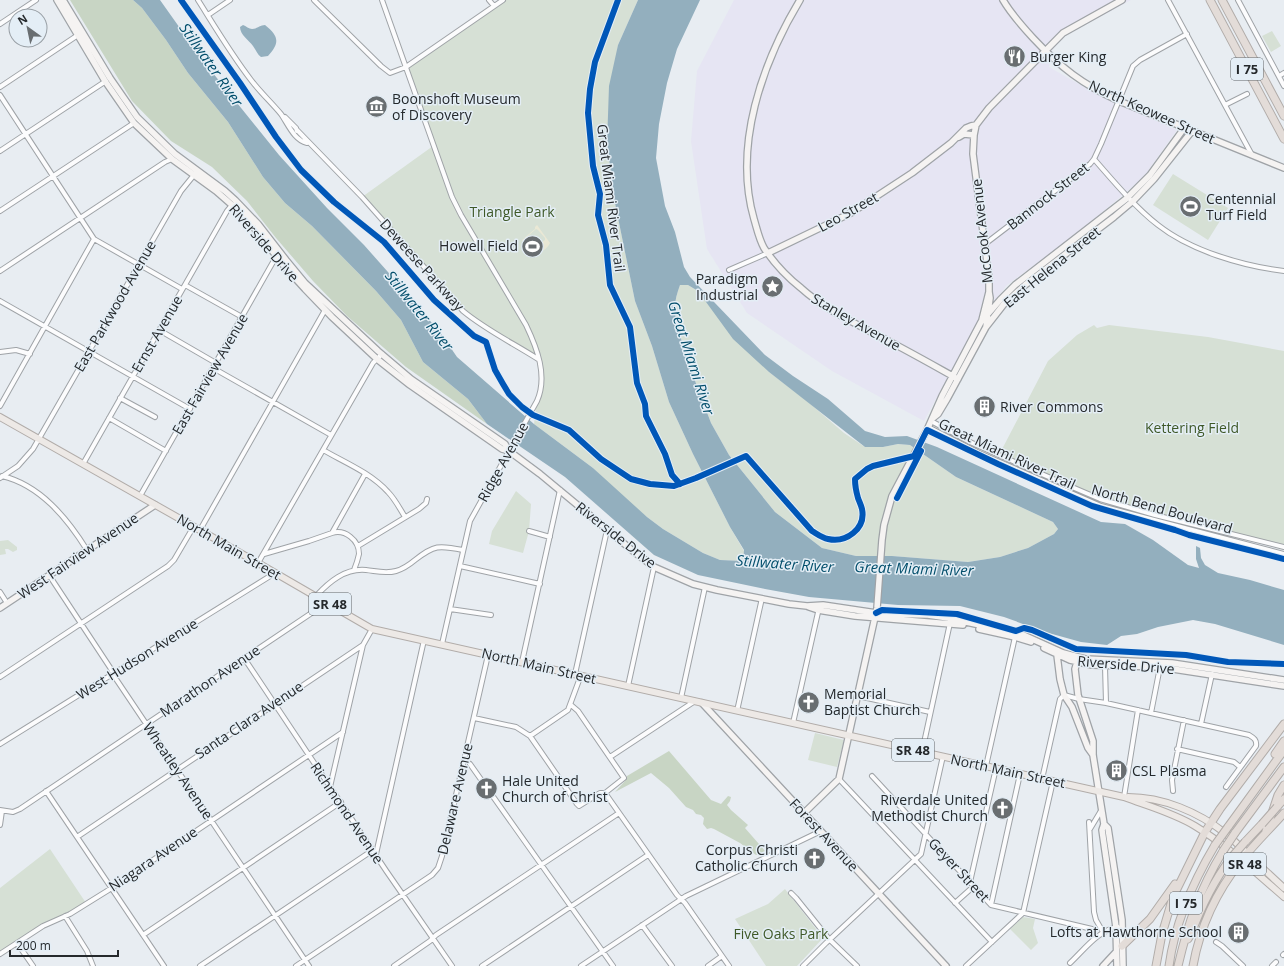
<svg xmlns="http://www.w3.org/2000/svg" width="1284" height="966" font-family="'Open Sans',sans-serif">
<rect width="100%" height="100%" fill="#e8edf2"/>
<path fill="#e6e5f3" d="M734,0H1131L1066,35L1051,51L1049,67L1100,96L1177,130L1143,178L1069,240L1007,285L978,322L924,421L832,371L747,313L707,249L691,141L697,71Z"/>
<path fill="#d6e0d5" d="M503,0H638L618,45L607,144L615,203L635,301L652,346L669,402L693,454L730,527L744,551L743,561L720,560L703,553L663,529L647,517L625,499L593,468L534,424L537,401L542,389L539,359L469,316L362,197L433,146L406,67Z
M1272,31L1281,46L1271,52L1262,36Z
M1173,174L1228,208L1208,240L1153,205Z
M680,285H688L698,291L715,313L769,372L807,401L844,433L865,447H883L898,444L910,445L956,477L1053,522L1058,529L1054,534L1028,548L1000,557L968,562L892,556H856L822,548L775,512L729,455L711,423L683,349C682,339 678,329 676,319C673,307 676,296 680,285Z
M1094,325L1097,328L1109,325L1208,337L1284,351V547L1117,504L999,455L1048,361L1077,335Z
M516,491L531,504L529,531L523,553L489,544L492,531Z
M8,540L17,547V550L13,552L8,549H5L6,554L0,555V541Z
M815,733L844,740L837,767L808,760Z
M50,849L86,903L58,918L0,954V888Z
M785,889L823,938L797,966H766L735,919L768,904Z
M1023,917L1035,919L1033,928L1038,943L1031,950L1010,929Z"/>
<path fill="#c8d5c4" d="M70,0H133L142,8L166,40L188,73L228,122L263,177L285,203L312,226L376,291L401,320L423,362L468,399L487,424L406,367L347,316L313,281L276,238L247,201L212,167L171,141L132,101Z
M669,751L711,800L721,804L728,796L731,797L730,801L727,805L731,810L748,825L745,828L765,851L756,855L740,843L714,829L711,828L707,829L703,824L704,818L701,815L696,814L693,810L686,807L669,788L651,773L615,792L625,781L627,776Z"/>
<path fill="#eae8d5" fill-rule="evenodd" d="M537,225L550,243C543,257 525,254 522,240L535,229V227ZM536,229L538,230L545,238V240L536,246H534L528,238V236Z"/>
<path fill="#93afbe" fill-rule="evenodd" d="M133,0H160L204,62L279,155L327,208L364,245L411,298L442,335L457,357L534,424L593,468L647,517L663,529L703,553L720,560L743,561L744,550L730,527L693,454L669,402L652,346L635,301L615,203L607,144L609,86L618,45L638,0H700L677,49L667,83L659,124L656,158L665,206L675,232L684,267L690,277L765,355L793,376L828,399L865,431L885,437L907,436L937,447L1101,522L1125,524L1153,540L1188,565L1199,568L1196,559V546L1200,548L1201,558L1205,565L1218,573L1250,580L1284,590V645L1215,624L1193,620L1158,627L1137,634L1121,636L1107,645L1081,642L1045,632L1004,617L960,606L898,605L809,597L765,589L698,575L654,555L565,477L487,424L468,399L423,362L401,320L376,291L312,226L285,203L263,177L228,122L188,73L166,40L142,8ZM680,285H688L698,291L733,339L769,372L865,447H883L898,444L910,445L956,477L1053,522L1058,529L1054,534L1028,548L1000,557L968,562L892,556H856L822,548L775,512L729,455L711,423L683,349C682,339 678,329 676,319C673,307 676,296 680,285Z
M243,25C246,26 249,29 252,29C257,29 260,25 265,25C279,36 280,43 268,56L261,57C257,54 256,50 253,46C249,40 240,35 240,27Z"/>
<g fill="none" stroke-linecap="round" stroke-linejoin="round">
<defs>
<path id="street" d="M198,0C215,27 231,54 251,80C260,92 271,102 281,114C288,124 294,140 307,143
M314,0L381,66L390,73L406,67L419,58L503,0
M382,0L452,197L461,215L526,325C537,348 548,376 537,401L470,521L442,644
M489,0L494,6
M1168,0L1252,155
M1238,0L1284,86
M208,15L230,0
M0,24L36,0
M1279,76L1284,73
M0,87L78,35
M0,95L94,239L182,289
M1225,105L1247,94
M285,117L296,128L297,131
M297,130L362,197L463,311C486,330 513,343 538,359
M0,151L106,81
M1094,159C1113,181 1136,208 1158,225C1191,251 1243,266 1284,271
M0,211L134,123
M985,244L1090,164L1094,159L1101,144L1133,66L1140,60L1187,34
M729,270L768,253
M0,271L165,162L172,159
M185,285L242,317
M0,301L190,409
M159,330L216,363
M0,352L16,350L30,354
M213,368L331,435
M120,398L155,417
M0,406L94,239
M109,418L166,451
M931,421L970,442L1044,475L1100,499L1155,515L1284,547
M928,427L979,453L1101,506L1284,554
M323,450C344,462 371,473 388,492C395,499 400,509 405,517
M83,464L227,211L232,205
M2,476C40,485 67,518 87,550
M0,478L18,466L33,449L181,191L194,175
M140,496L277,255
M200,530L325,310
M529,531L550,537
M332,533C345,529 359,540 359,554C358,559 356,565 354,570
M358,546L419,509L426,503L427,499
M264,554L309,541L332,533L365,474
M258,563L373,363L382,354
M460,566L540,584
M49,575L111,669L116,679L309,966
M0,592L7,603
M316,596C329,582 345,568 366,570C376,571 385,574 396,571C403,569 409,565 415,560C434,545 439,545 463,550
M450,609L491,615
M244,658L387,872L452,966
M522,662L560,490
M1105,666L1106,703
M575,674L607,530
M0,677L168,566L174,560L194,526
M628,686L654,567
M858,696L930,712
M681,698L705,587
M737,711L762,598
M1151,713L1160,667
M474,718L516,727L530,736L577,804L579,806L600,793H605L624,778L578,711L571,705
M793,723L819,608
M1201,724L1212,674
M530,736L568,710L581,675
M0,744L275,573
M1177,749L1234,762L1240,767
M922,752L950,623
M610,757L695,701
M470,764L613,966
M986,766L1015,637
M872,776L991,905L1092,929
M839,779L992,942
M1042,779L1060,699L1064,695L1079,699L1106,703L1249,735C1254,738 1257,740 1256,746L1226,787
M330,787L363,645L372,629
M46,791L164,966
M1173,791L1172,780L1184,720
M605,793L677,895L685,903L729,966
M1124,797L1138,710
M0,810L13,812L20,809L319,608L325,602
M1089,822L1094,912L1096,920L1103,932
M0,825L2,811
M1090,829L1102,809
M77,837L363,645
M376,854L424,640
M970,882L996,768
M791,893L796,898L829,939L857,966
M955,903L974,886
M991,905L1020,774
M65,916L87,951L93,966
M642,925L672,966
M143,935L341,802
M1216,942L1222,946L1243,966
M17,943L33,966
M0,954L43,926L70,914L107,891L343,732
M1283,955L1284,954
M1070,963C1084,950 1098,930 1118,927
M200,966L373,850
M296,966L432,875L438,868L442,856L488,655
M394,966L430,941L436,935L619,813
M482,966L648,855
M581,966L686,896L821,831
M708,966L722,956
M803,966L826,943L921,854L943,756
M966,966L1023,913L1053,781
M1272,966L1276,962"/>
<path id="secondary" d="M57,0L105,81L134,123L172,159L216,191L232,205L255,229L285,267L305,289L332,317L377,359L410,385L502,449L509,451
M63,0L110,78L137,117L175,154L225,191L235,200L258,224L286,260L305,283L378,351L411,379L505,444L509,451L540,474L633,551L654,567L693,584L717,590L789,604L807,606L823,605L883,614L928,615L948,618L1021,634L1063,653L1086,659L1172,663L1284,680
M800,0C762,63 733,146 754,219C757,229 759,239 764,248C774,263 787,277 801,288C823,308 849,320 875,334C903,348 931,364 958,379
M1003,0C1011,14 1022,26 1033,38C1060,67 1083,85 1119,101L1284,168
M959,137L964,134L974,135
M768,253L851,213L912,173L951,143L966,128L971,126L976,125
M982,320L989,292
M986,327L990,298L989,292V278L973,154L974,135L976,125L989,108L1063,33L1122,0
M933,418L938,414L947,399L986,327L1004,304L1025,285L1114,217L1133,201L1154,179L1192,131
M809,607L818,610L855,616L963,625
M0,608L155,505
M979,629L1015,637L1031,642
M1044,648L1070,660L1092,665L1160,667L1284,686
M1057,655L1060,679L1064,695L1072,707L1088,748L1093,755
M1077,662L1075,669L1078,695L1093,741V755L1104,824L1102,830L1116,927L1117,966
M702,703L946,966
M804,813L839,779L877,608L882,540L884,525L892,496L927,430L942,396L981,322L1000,300L1015,285L1126,199L1150,175L1185,127
M1104,824L1108,828L1122,920L1123,966
M1103,966L1116,952"/>
<path id="primary" d="M0,417L258,563L372,629L1124,797C1148,806 1174,813 1195,826C1228,846 1255,872 1284,897
M1128,797C1163,797 1198,812 1225,833C1233,839 1240,847 1248,854C1260,866 1272,877 1284,888"/>
<path id="highway" d="M1210,0L1284,139
M1222,0L1284,116
M1275,754L1284,741
M1277,807L1284,799
M1228,827L1284,750
M1266,831L1278,795L1284,785
M1235,833L1284,767
M1245,842L1262,824
M1188,939L1191,934C1201,907 1213,882 1231,858
M1122,946L1150,919L1175,884
M1156,966L1162,934L1173,897L1205,832L1220,809L1284,724
M1169,966C1175,922 1193,882 1215,845
M1178,966C1188,923 1200,889 1223,851
M1193,966C1200,927 1216,892 1241,861C1254,844 1270,829 1284,813"/>
</defs>
<use href="#street" stroke="#9fa3a7" stroke-width="6"/>
<use href="#secondary" stroke="#9fa3a7" stroke-width="8"/>
<use href="#primary" stroke="#b1aca9" stroke-width="8"/>
<use href="#highway" stroke="#b1aca9" stroke-width="9"/>
<use href="#street" stroke="#fcfcfd" stroke-width="4"/>
<use href="#secondary" stroke="#f5f3f2" stroke-width="5.5"/>
<use href="#primary" stroke="#ede9e6" stroke-width="6"/>
<use href="#highway" stroke="#e3dcd8" stroke-width="7"/>
<defs>
<path id="highway-bridge" d="M1262,824L1277,807
M1215,845L1228,827
M1223,851L1235,833
M1231,858L1245,842"/>
</defs>
<use href="#highway-bridge" stroke="#b1aca9" stroke-width="9" stroke-linecap="butt"/>
<use href="#highway-bridge" stroke="#e3dcd8" stroke-width="7"/>
<defs>
<path id="cycleway" d="M181,0L240,83L276,137L301,170L334,202L384,242L434,300L474,336L486,342L495,370L503,384L509,394L522,407L533,415L569,430L601,459L631,479L650,484L674,486L696,478L746,456L812,531C817,534 822,538 828,539C846,543 866,529 862,509C861,505 859,501 858,498C856,491 855,485 855,479L867,469L873,466L914,456L927,430L998,464L1092,506L1175,530L1189,535L1284,559
M618,0L595,62L590,89L588,113L593,166L600,194L598,215L606,245L610,285L630,327L637,383L645,404L646,416L665,454L672,475L680,484
M897,498L921,451
M876,613L882,610L957,614L1016,631L1024,628L1032,630L1076,649L1186,655L1228,662L1284,664"/>
</defs>
<use href="#cycleway" stroke="#e4eef6" stroke-width="8"/>
<use href="#cycleway" stroke="#0057b8" stroke-width="6"/>
</g>
<defs>
<symbol id="restaurant-disc" viewBox="-11 -11 22 22"><circle r="9.5" fill="#696e71" stroke="#e4eef6"/><path d="M-5-6h1v4h1v-4h1v4h1v-4h1v5L-1.5 .5V6h-2V.5L-5-1ZM5-6V6H3V1.5H1.5Q1.5-4 5-6Z" fill="#fff"/></symbol>
<symbol id="museum-disc" viewBox="-11 -11 22 22"><circle r="9.5" fill="#696e71" stroke="#e4eef6"/><path d="M0-6L6-3V-2H-6V-3ZM-5-1h2V3h-2ZM-1-1h2V3h-2ZM3-1h2V3H3ZM-6 4H6V6H-6Z" fill="#fff"/></symbol>
<symbol id="stadium-disc" viewBox="-11 -11 22 22"><circle r="9.5" fill="#696e71" stroke="#e4eef6"/><path d="M0-5a6.5 5 0 1 0 0 10a6.5 5 0 1 0 0-10ZM-3.5-1.8h7v3.6h-7Z" fill="#fff"/></symbol>
<symbol id="sight-disc" viewBox="-11 -11 22 22"><circle r="9.5" fill="#696e71" stroke="#e4eef6"/><path d="M0-6L1.8-2.2L6-1.7L2.9 1.2L3.7 5.4L0 3.3L-3.7 5.4L-2.9 1.2L-6-1.7L-1.8-2.2Z" fill="#fff"/></symbol>
<symbol id="building-disc" viewBox="-11 -11 22 22"><circle r="9.5" fill="#696e71" stroke="#e4eef6"/><path d="M-4-6H4V6H1V3H-1V6H-4ZM-2.5-4.3h1.7v1.8h-1.7ZM.8-4.3h1.7v1.8H.8ZM-2.5-1h1.7V.8h-1.7ZM.8-1h1.7V.8H.8Z" fill="#fff"/></symbol>
<symbol id="church-disc" viewBox="-11 -11 22 22"><circle r="9.5" fill="#696e71" stroke="#e4eef6"/><path d="M-1.2-6h2.4v3.5h3.3v2.4h-3.3V6h-2.4V-.1h-3.3v-2.4h3.3Z" fill="#fff"/></symbol>
</defs>
<g fill-rule="evenodd">
<use href="#restaurant-disc" x="1002" y="44" width="25" height="25"/>
<use href="#museum-disc" x="364" y="94" width="25" height="25"/>
<use href="#stadium-disc" x="1178" y="194" width="25" height="25"/>
<use href="#stadium-disc" x="520" y="234" width="25" height="25"/>
<use href="#sight-disc" x="760" y="274" width="25" height="25"/>
<use href="#building-disc" x="972" y="394" width="25" height="25"/>
<use href="#church-disc" x="796" y="690" width="25" height="25"/>
<use href="#building-disc" x="1104" y="758" width="25" height="25"/>
<use href="#church-disc" x="474" y="776" width="25" height="25"/>
<use href="#church-disc" x="990" y="796" width="25" height="25"/>
<use href="#church-disc" x="802" y="846" width="25" height="25"/>
<use href="#building-disc" x="1226" y="920" width="25" height="25"/>
</g>
<g text-anchor="middle" stroke-width="3" stroke-linejoin="round" paint-order="stroke">
<g fill="#e4eef6" stroke="#5e6469" stroke-width="1">
<rect x="1231" y="58" width="32" height="22" rx="3"/>
<rect x="309" y="593" width="42" height="22" rx="3"/>
<rect x="892" y="739" width="42" height="22" rx="3"/>
<rect x="1224" y="853" width="42" height="22" rx="3"/>
<rect x="1170" y="892" width="32" height="22" rx="3"/>
</g>
<g font-size="13" font-weight="bold" fill="#25292c">
<text x="1247" y="74">I 75</text>
<text x="330" y="609">SR 48</text>
<text x="913" y="755">SR 48</text>
<text x="1245" y="869">SR 48</text>
<text x="1186" y="908">I 75</text>
</g>
<g font-size="14" fill="#25292c" stroke="#e4eef6" text-anchor="start">
<text x="1030" y="62">Burger King</text>
<text x="392" y="104">Boonshoft Museum<tspan x="392" dy="16">of Discovery</tspan></text>
<text x="1206" y="204">Centennial<tspan x="1206" dy="16">Turf Field</tspan></text>
<text x="518" y="251" text-anchor="end">Howell Field</text>
<text x="758" y="284" text-anchor="end">Paradigm<tspan x="758" dy="16">Industrial</tspan></text>
<text x="1000" y="412">River Commons</text>
<text x="824" y="699">Memorial<tspan x="824" dy="16">Baptist Church</tspan></text>
<text x="1132" y="776">CSL Plasma</text>
<text x="502" y="786">Hale United<tspan x="502" dy="16">Church of Christ</tspan></text>
<text x="988" y="805" text-anchor="end">Riverdale United<tspan x="988" dy="16">Methodist Church</tspan></text>
<text x="798" y="855" text-anchor="end">Corpus Christi<tspan x="798" dy="16">Catholic Church</tspan></text>
<text x="1222" y="937" text-anchor="end">Lofts at Hawthorne School</text>
</g>
<g font-size="14" fill="#25292c" stroke="#e4eef6">
<text transform="translate(1152 112) rotate(24)" y="5">North Keowee Street</text>
<text transform="translate(1048 196) rotate(-38)" y="5">Bannock Street</text>
<text transform="translate(611 198) rotate(83)" y="5">Great Miami River Trail</text>
<text transform="translate(848 212) rotate(-29)" y="5">Leo Street</text>
<text transform="translate(982 231) rotate(-96)" y="5">McCook Avenue</text>
<text transform="translate(264 243) rotate(49)" y="5">Riverside Drive</text>
<text transform="translate(422 265) rotate(48)" y="5">Deweese Parkway</text>
<text transform="translate(1052 267) rotate(-39)" y="5">East Helena Street</text>
<text transform="translate(115 306) rotate(-60)" y="5">East Parkwood Avenue</text>
<text transform="translate(856 322) rotate(30)" y="5">Stanley Avenue</text>
<text transform="translate(157 334) rotate(-60)" y="5">Ernst Avenue</text>
<text transform="translate(210 374) rotate(-60)" y="5">East Fairview Avenue</text>
<text transform="translate(1007 454) rotate(25)" y="5">Great Miami River Trail</text>
<text transform="translate(503 462) rotate(-61)" y="5">Ridge Avenue</text>
<text transform="translate(1162 509) rotate(16)" y="5">North Bend Boulevard</text>
<text transform="translate(616 535) rotate(38)" y="5">Riverside Drive</text>
<text transform="translate(229 547) rotate(30)" y="5">North Main Street</text>
<text transform="translate(78 556) rotate(-34)" y="5">West Fairview Avenue</text>
<text transform="translate(137 659) rotate(-32)" y="5">West Hudson Avenue</text>
<text transform="translate(1126 665) rotate(5)" y="5">Riverside Drive</text>
<text transform="translate(539 666) rotate(13)" y="5">North Main Street</text>
<text transform="translate(210 681) rotate(-34)" y="5">Marathon Avenue</text>
<text transform="translate(249 720) rotate(-34)" y="5">Santa Clara Avenue</text>
<text transform="translate(178 771) rotate(56)" y="5">Wheatley Avenue</text>
<text transform="translate(1008 771) rotate(12)" y="5">North Main Street</text>
<text transform="translate(455 799) rotate(-77)" y="5">Delaware Avenue</text>
<text transform="translate(347 813) rotate(56)" y="5">Richmond Avenue</text>
<text transform="translate(824 835) rotate(47)" y="5">Forest Avenue</text>
<text transform="translate(153 859) rotate(-34)" y="5">Niagara Avenue</text>
<text transform="translate(959 870) rotate(47)" y="5">Geyer Street</text>
</g>
<g font-size="14" fill="#3f5928" stroke="#e4eef6">
<text x="512" y="217">Triangle Park</text>
<text x="1192" y="433">Kettering Field</text>
<text x="781" y="939">Five Oaks Park</text>
</g>
<g font-size="15" font-style="italic" fill="#044f6c" stroke="#e4eef6">
<text transform="translate(211 65) rotate(55)" y="5">Stillwater River</text>
<text transform="translate(419 311) rotate(51)" y="5">Stillwater River</text>
<text transform="translate(691 358) rotate(72)" y="5">Great Miami River</text>
<text transform="translate(785 564) rotate(4)" y="5">Stillwater River</text>
<text transform="translate(914 569) rotate(2)" y="5">Great Miami River</text>
</g>
</g>
<g transform="translate(28 28) rotate(327)"><circle r="19" fill="#e4eef6" stroke="#989fa5"/>
<path d="M0-3L7 15L0 10L-7 15Z" fill="#696e71"/>
<text y="-6" font-size="11" font-weight="bold" text-anchor="middle" fill="#25292c">N</text>
</g>
<path d="M10 950v6h108v-6" fill="none" stroke="#25292c" stroke-width="2"/>
<text x="16" y="950" font-size="12" fill="#25292c" stroke="#e4eef6" stroke-width="3" paint-order="stroke">200 m</text>
</svg>
